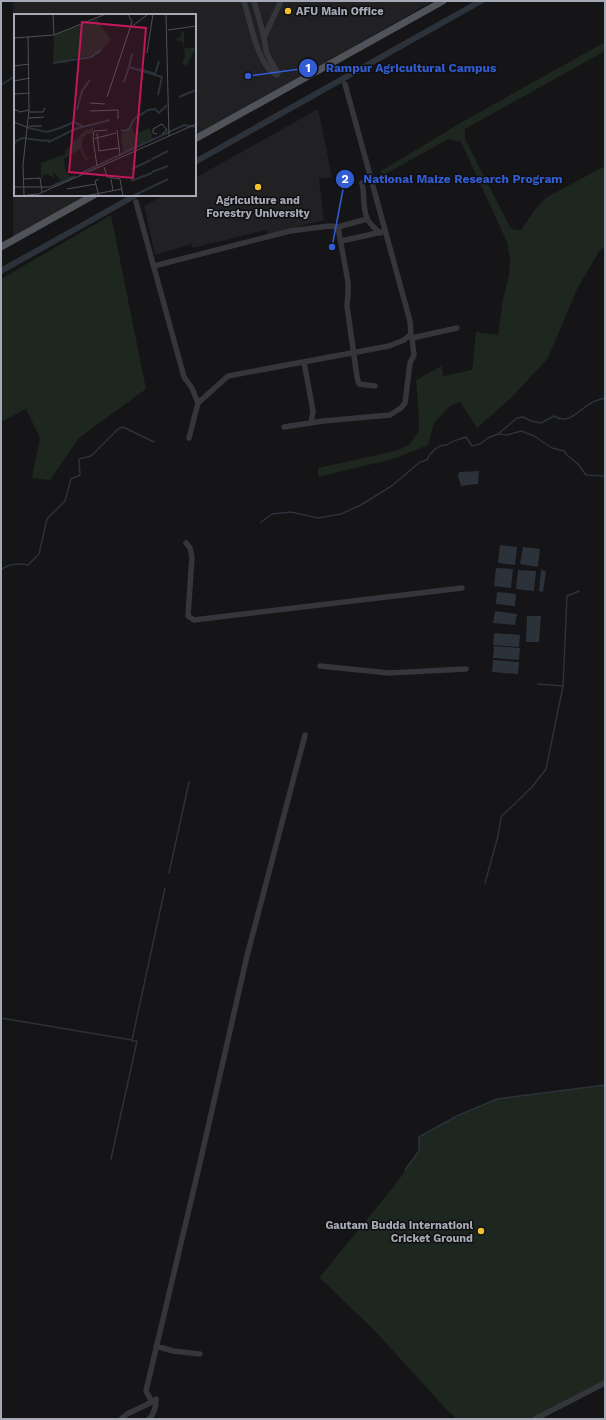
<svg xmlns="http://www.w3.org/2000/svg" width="606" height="1420" font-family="'Work Sans',sans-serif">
<rect width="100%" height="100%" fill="#151416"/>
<path fill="#212023" d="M13,1H433L195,137V15H15V195H93L13,241Z
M318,109L332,177L319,179L324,220L268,234L266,230L193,248L191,244L155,255L144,206L164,195H195V178Z"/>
<path fill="#1e2620" d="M605,42V51L465,129V139L510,227L515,230H521L537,207L547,197L605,166V246L600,250L578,287L548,358L512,397L477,428L460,402L450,406L434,423L428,445L393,459L318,477V468L395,451L410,444L419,430V420L416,380L442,366L443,376L472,370L476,332L498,335L503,299L509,276L510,260L507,242L461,142L448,139L382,176L381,171L462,122Z
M111,215L146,389L79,438L50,480L32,478L40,438L26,409L1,422V279Z
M605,1084V1384L538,1419H457L447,1410L375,1331L323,1281L319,1278L395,1185L419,1151V1137L440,1125L497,1099L587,1087Z"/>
<path fill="#2b323a" d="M479,471L478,484L461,486L458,476L459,472Z
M500,545L517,547L515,565L498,563Z
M523,547L540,549L538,567L520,564Z
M496,568L513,569L511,588L494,586Z
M518,570L536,571L534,591L516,589Z
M541,570L546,571L543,592L539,591Z
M497,592L516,594L515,606L496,604Z
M495,611L517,614L515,625L493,623Z
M527,616H541L539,642H526Z
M494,633L520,635L519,647L493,645Z
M494,646L520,648L519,660L493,658Z
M493,660L519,662L518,674L492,672Z"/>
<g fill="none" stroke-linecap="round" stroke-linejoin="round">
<path stroke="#2b323a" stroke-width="1.5" d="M1,85L14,77
M498,434L507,435L521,431L534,436L552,448L564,451L567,455L578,464L586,475L605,476
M261,522L272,514L291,512L318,518L341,514L361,505L393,485L420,462L427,460C430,452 439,444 447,445C452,440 459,440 466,437L472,446L480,444L488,438L498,434L517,418L523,417L531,421L541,423L554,416C570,426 580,408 593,402C597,400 601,399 605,398
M1,570C9,563 18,563 28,565L39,554L47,519L65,501L71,479L80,475L79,459L91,456L118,429L123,427L154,442
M538,684L563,686
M169,873L189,782
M485,883L498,836L501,817L532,787L546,769L563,686L567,596L579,591
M1,1018L132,1040L165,888
M111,1159L137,1041H132
M405,1170L419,1151V1137L457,1116L497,1099L605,1085"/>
<path stroke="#2b323a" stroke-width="6" d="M195,162L481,1
M1,271L136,195"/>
<path stroke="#35363b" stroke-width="5.5" d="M244,1C250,20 258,68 277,75
M254,1L264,37L266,51L270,60L278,73
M264,37L281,1
M362,183C365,194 362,207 367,218C368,223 376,229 380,233
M136,202L184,377L192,388L198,403L189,438
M338,227L367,219
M341,241L382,232
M154,266L290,231L329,226L338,227L348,282V294L347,306L357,377L359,384L375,386
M411,336L412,338L457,328
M304,362L313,411L311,423
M198,403L228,376L389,346L404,340L411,334L410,321L345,84
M284,427L323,421L390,415L401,408L405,403L410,363L414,355L412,338
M186,543L190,548L192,557L188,616L194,620L462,588
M320,666L389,673L466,669
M156,1346L173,1351L200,1354
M121,1419L127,1414L152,1402L146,1391L199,1167L247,956L305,735
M149,1419C155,1413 156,1406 156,1399
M535,1419L605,1383"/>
<path stroke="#51535a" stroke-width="7" d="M195,139L443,1
M1,247L94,195"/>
</g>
<g fill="#f2c030" stroke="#100f11" stroke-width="1.5">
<circle cx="288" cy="11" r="4"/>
<circle cx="258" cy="187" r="4"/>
<circle cx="481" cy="1231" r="4"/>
</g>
<g text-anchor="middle" stroke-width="3" stroke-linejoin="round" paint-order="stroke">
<g font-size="11" font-weight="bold" fill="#a6aab6" stroke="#100f11" text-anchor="start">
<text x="296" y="15">AFU Main Office</text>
<text x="258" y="204" text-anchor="middle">Agriculture and<tspan x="258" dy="13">Forestry University</tspan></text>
<text x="473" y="1229" text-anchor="end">Gautam Budda Internationl<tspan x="473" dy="13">Cricket Ground</tspan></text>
</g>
</g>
<g transform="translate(14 14)">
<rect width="182" height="182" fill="#151416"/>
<path d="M83,5L97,26L85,40L60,44L52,49H39L40,21ZM170,17V34H182L172,52L168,49L171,43L169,28L160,25L167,23V18ZM90,110L80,113L78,120H73L69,124L68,133L72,144L80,142L53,155L71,146L66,135L50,145L51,154L56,163L46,166L39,158L40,164L33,160L29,161L27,167V149L51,140V137L73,114L74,117L78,113ZM118,113L120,120L136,114L139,126L109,140L107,121Z" fill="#1e2620"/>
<path fill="none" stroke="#2b323a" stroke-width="2" d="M39,49L77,43L87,36M115,53L118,40M129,56L141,60L145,47M110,68L115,53L148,63L144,81M165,83L182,76M63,96L68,77L76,66M15,114L33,118L46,114M46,114L60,108L70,113M107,116L110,117L115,115L120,105L134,96L141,95L145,99L153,91M0,132L1,128L8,124L32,127L34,126L35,128L61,115L96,106M138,145L154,137M118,155L137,146M138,158L154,152M65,160L170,111L182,113M117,167L138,159M36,173L61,162M119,182L154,165"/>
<path fill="none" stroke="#4f5056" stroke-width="1" d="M39,0L40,21M114,0L118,8L116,13M152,0L155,122M154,16L182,12M0,24L40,21L92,0M133,39L139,0M0,52L15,50M0,67L16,64M0,80L16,79M93,83L116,14L134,0M76,89L91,90M0,95L6,98L15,96M76,97L104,96V105M15,98H29L31,94M15,104L30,103M0,108L15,114M15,112H28M103,116L106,141M83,119L85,137L105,134M143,120L139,119V115L148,110L153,116L148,120M79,124L80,117L93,116M83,152L79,125L102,119M90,153L93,163L106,165L109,182M10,165L26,164L28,178M97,165L99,177M0,173H36M53,175L82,170M10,181L9,151L15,96L14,22M6,182L22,180M20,182L182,110M71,182L108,175M85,182L81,167L85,165"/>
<path fill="#c2185b" fill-opacity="0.15" stroke="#c2185b" stroke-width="2" d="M68,8L132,14L119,164L55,158Z"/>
<rect width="182" height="182" fill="none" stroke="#a6aab6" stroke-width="2"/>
</g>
<path fill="none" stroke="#325cd3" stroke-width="1.5" d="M248 76L308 68M332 247L345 179"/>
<g fill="#325cd3" stroke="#100f11" stroke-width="1.5">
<circle cx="248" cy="76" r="4"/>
<circle cx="332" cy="247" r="4"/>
<circle cx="308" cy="68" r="10"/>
<circle cx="345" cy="179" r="10"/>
</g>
<g font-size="12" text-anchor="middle" font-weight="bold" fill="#fff">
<text x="308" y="72">1</text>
<text x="345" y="183">2</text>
</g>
<g font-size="12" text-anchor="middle" font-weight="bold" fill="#325cd3" stroke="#100f11" stroke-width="3" stroke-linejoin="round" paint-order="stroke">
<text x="411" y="72">Rampur Agricultural Campus</text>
<text x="463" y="183">National Maize Research Program</text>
</g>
<rect width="606" height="1420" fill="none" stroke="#a6aab6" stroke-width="4"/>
</svg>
